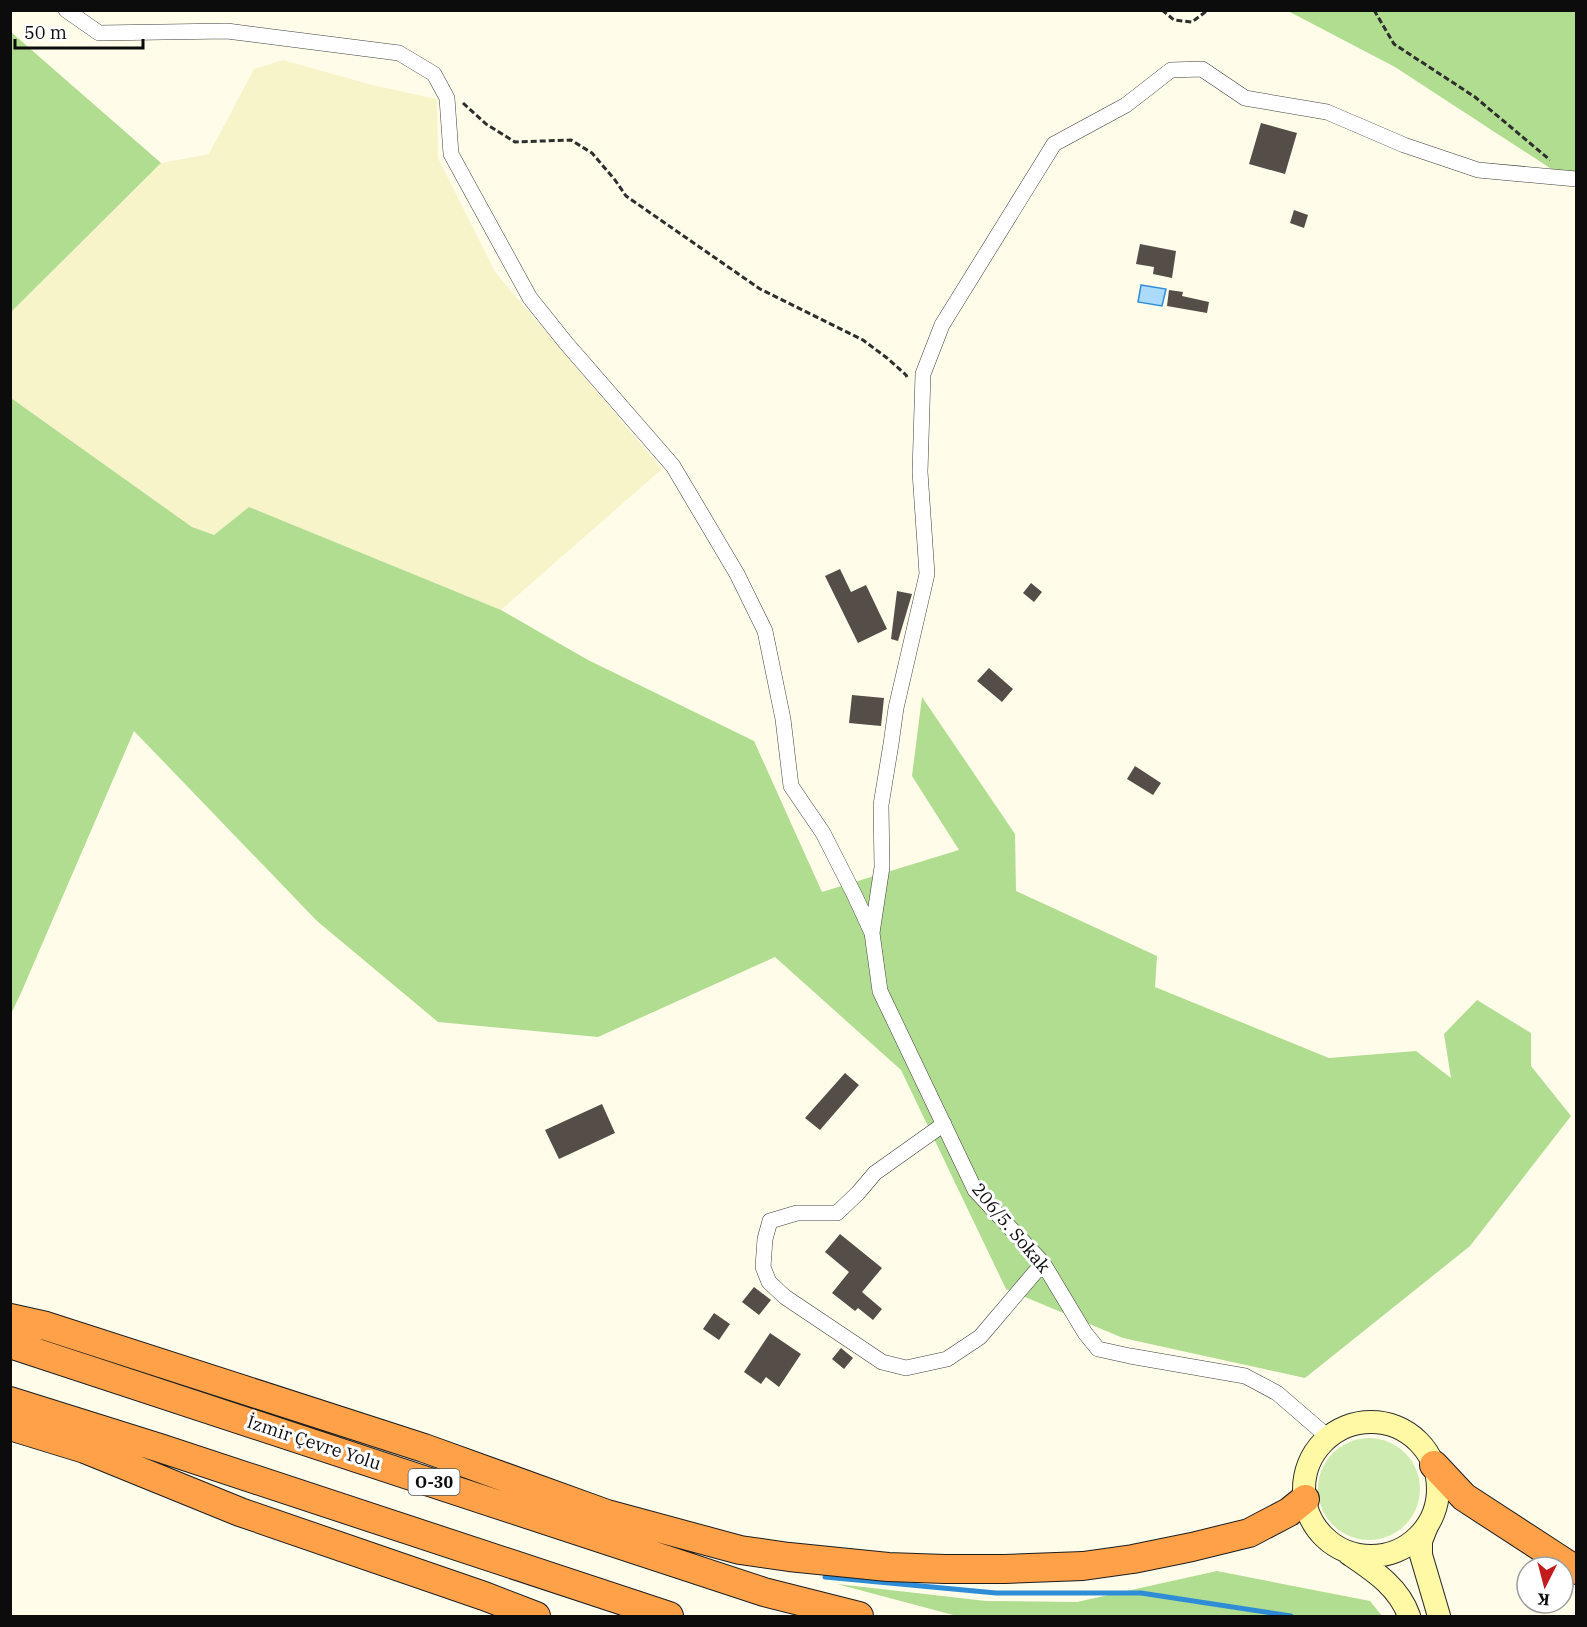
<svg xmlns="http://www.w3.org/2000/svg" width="1587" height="1627" font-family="'IBM Plex Serif',serif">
<rect width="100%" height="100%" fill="#fffcea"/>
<path fill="#f7f4c9" d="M283,60L372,85L437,99L438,158L495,272L662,469L501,610L249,507L214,535L192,527L11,398V312L161,163L209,154L254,69Z"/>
<path fill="#ceecb2" d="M1318 1489a51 51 0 1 1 102 0a51 51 0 1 1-102 0Z"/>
<path fill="#b0dd90" d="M1288,11H1576V185L1395,67Z
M11,32L161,163L11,312Z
M11,398L192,527L214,535L249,507L501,610L588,660L754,741L822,892L959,850L912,776L922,697L1015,834L1016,891L1157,956L1155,987L1329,1058L1416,1051L1451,1078L1444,1034L1477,1000L1531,1033V1066L1571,1116L1470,1246L1305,1378L1123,1338L1006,1289L901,1070L775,957L598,1037L438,1022L317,921L134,731L21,993L11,1014Z
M1217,1571L1370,1601L1382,1616H957L837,1584L986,1601L1077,1602Z"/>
<path fill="#abdafa" stroke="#2e8dd6" stroke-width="1.5" d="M1141,285L1166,289L1162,306L1138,302Z"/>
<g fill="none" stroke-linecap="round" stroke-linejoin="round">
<path stroke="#2e8dd6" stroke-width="5" d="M825,1577L996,1593H1141L1291,1616"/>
</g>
<path fill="#554d47" d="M1261,123L1297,133L1285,174L1249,164Z
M1294,210L1308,215L1304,228L1290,223Z
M1140,244L1176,251L1172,278L1153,274L1154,267L1136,264Z
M1169,290L1183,292L1182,296L1209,302L1207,313L1167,306Z
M840,569L851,592L866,585L887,629L858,643L825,576Z
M1031,583L1042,592L1034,602L1023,593Z
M897,591L912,594L898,641L891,639Z
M989,668L1013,689L1002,702L977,681Z
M852,695L884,698L881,726L849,723Z
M1135,766L1161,783L1153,795L1127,779Z
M845,1073L859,1085L820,1130L805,1118Z
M602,1104L615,1133L559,1159L545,1130Z
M840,1234L882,1268L862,1292L882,1309L873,1320L858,1308L855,1311L832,1293L849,1272L825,1252Z
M754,1287L771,1300L759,1315L742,1302Z
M714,1313L730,1324L719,1340L703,1329Z
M770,1333L801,1354L779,1387L766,1377L761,1384L744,1372Z
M841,1348L853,1358L844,1369L832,1359Z"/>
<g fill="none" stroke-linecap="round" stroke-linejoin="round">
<defs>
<path id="minor" d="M66,10L99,33L227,31L399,53L434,74L447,98L451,154L530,298L566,343L673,466L737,574L765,631L783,719L791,786L823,833L855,896L872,933L880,991L975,1190L1043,1263L1085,1333L1098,1349L1130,1356L1245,1376L1277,1393L1328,1437
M872,933L882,867L881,805L891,744L896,708L927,574L920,472L923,374L942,325L1054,144L1126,105L1171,70L1202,69L1245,98L1327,112L1404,145L1478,170L1576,179
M944,1124L875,1173L858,1193L837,1213H797L770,1221L765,1239L763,1267L769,1282L785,1297L882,1362L906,1368L947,1359L980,1337L1043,1263"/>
<path id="secondary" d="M1304 1489a67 67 0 1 1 134 0a67 67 0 1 1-134 0Z
M1427,1526L1421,1541V1555L1439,1616
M1349,1554C1374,1571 1399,1587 1409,1616"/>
<path id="motorway" d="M10,1318L46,1326L424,1448L607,1514L740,1550L789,1557L888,1567L945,1569H1005L1083,1566L1133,1559L1192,1547L1249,1533L1289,1512L1305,1499
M10,1344L764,1592L859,1616
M10,1401L160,1448L669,1616
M10,1426L85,1449L240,1512L484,1596L536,1616
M1434,1465L1464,1497L1576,1570"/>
</defs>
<use href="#minor" stroke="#3f3f3f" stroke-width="16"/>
<use href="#secondary" stroke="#2e2e2e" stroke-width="24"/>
<use href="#motorway" stroke="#1d1d1d" stroke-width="30"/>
<path stroke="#2e2e2e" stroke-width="3" stroke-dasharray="6 3" stroke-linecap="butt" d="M1162,10L1174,20L1192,22L1208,10
M1374,10L1394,44L1475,97L1550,160
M463,103L486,124L515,142L571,140L592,153L615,180L626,196L760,289L863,340L887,358L906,375L907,377"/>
<use href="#minor" stroke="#fff" stroke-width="15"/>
<use href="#secondary" stroke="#fff8a5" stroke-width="22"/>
<use href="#motorway" stroke="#fea149" stroke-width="28"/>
</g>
<g text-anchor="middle" stroke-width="6" stroke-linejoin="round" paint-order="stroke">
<rect fill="#fff" stroke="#555" stroke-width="1.5" x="408.5" y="1469" width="51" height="26" rx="4.5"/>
<g font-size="16" font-weight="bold" fill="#0c0c0c">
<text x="434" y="1488">O-30</text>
</g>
<g font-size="18" fill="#0c0c0c" stroke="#fff">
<text transform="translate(1011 1228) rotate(50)" y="6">206/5. Sokak</text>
<text transform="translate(314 1443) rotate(18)" y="6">İzmir Çevre Yolu</text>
</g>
</g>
<rect width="1587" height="1627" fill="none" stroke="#0c0c0c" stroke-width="24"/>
<g transform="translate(1545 1585) rotate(186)"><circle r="28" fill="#ffffff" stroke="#9e9e9e" stroke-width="1.5"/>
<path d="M0-4.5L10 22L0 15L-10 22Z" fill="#c41b1e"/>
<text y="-9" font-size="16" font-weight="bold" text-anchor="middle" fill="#0c0c0c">K</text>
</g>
<path d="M15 39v9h128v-9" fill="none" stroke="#0c0c0c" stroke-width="3"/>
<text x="24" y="39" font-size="18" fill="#0c0c0c" stroke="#ffffff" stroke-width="4.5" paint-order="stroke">50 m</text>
</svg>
